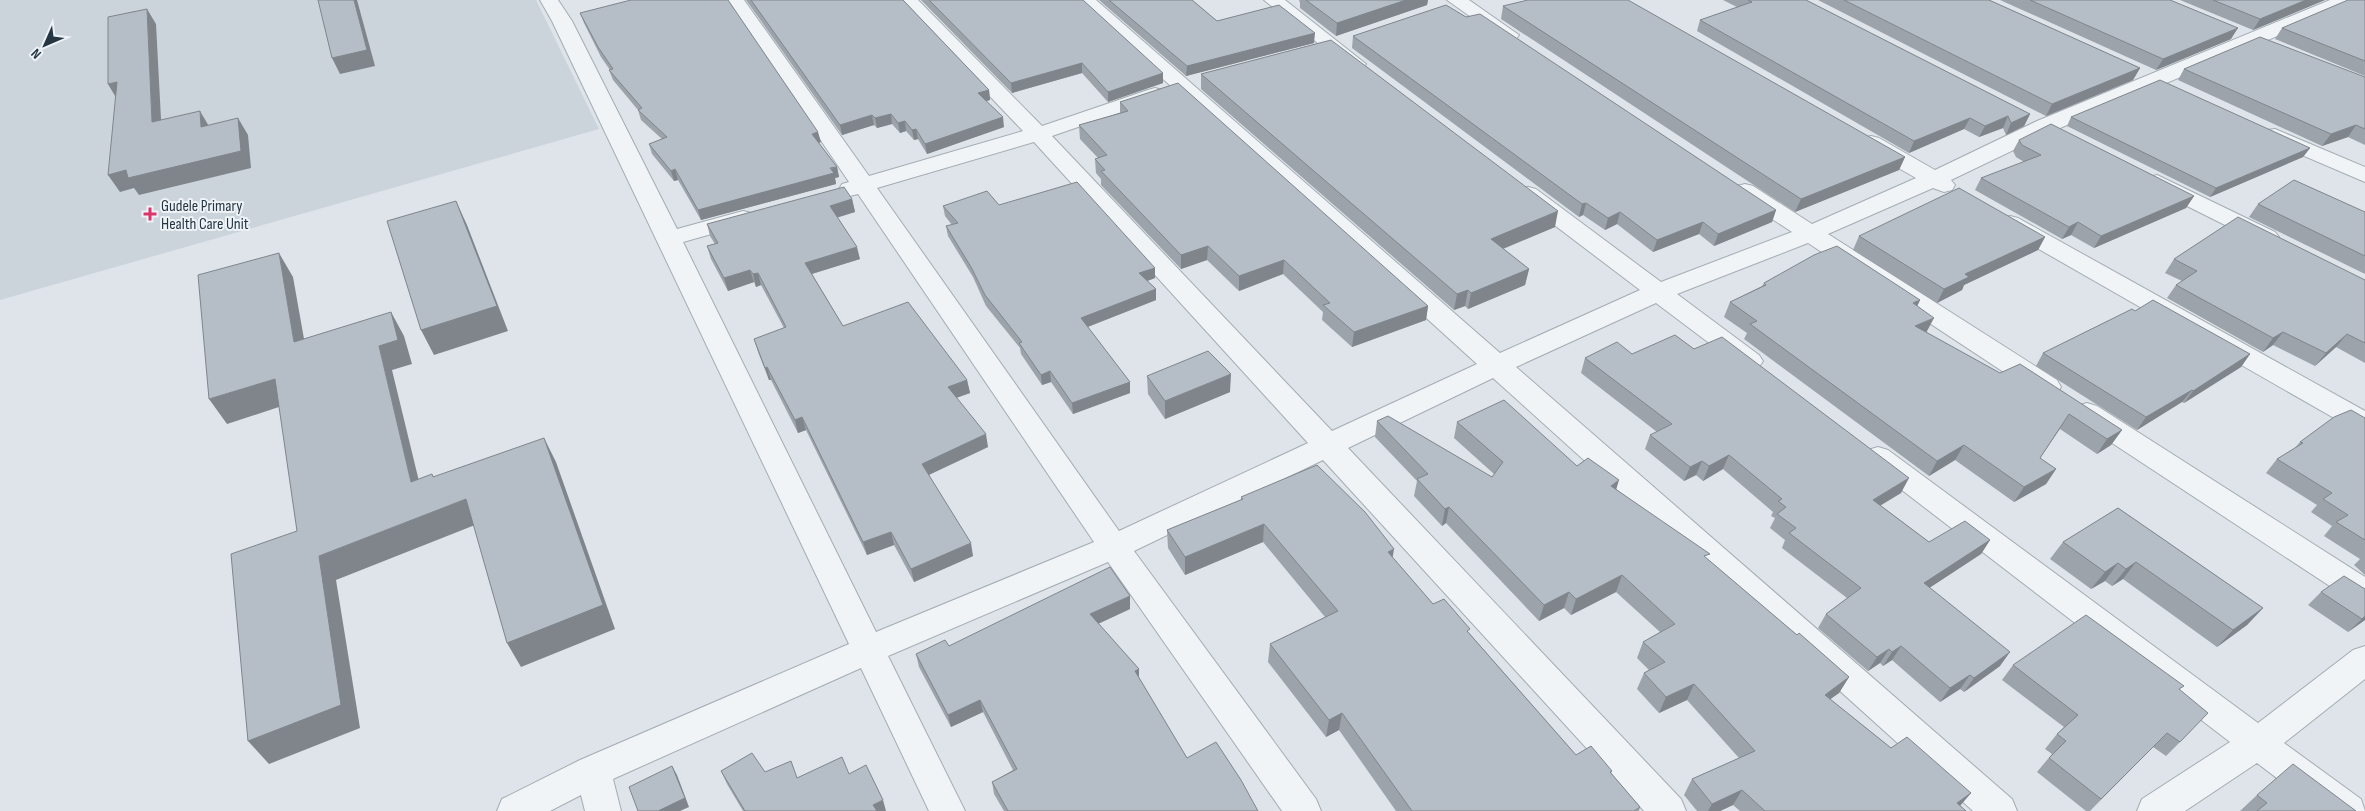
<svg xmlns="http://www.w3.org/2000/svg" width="2365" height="811" font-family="'Sofia Sans Condensed',sans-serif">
<rect width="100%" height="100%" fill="#dee4e9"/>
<path fill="#ccd4db" d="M0,0H536L599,129L0,300Z"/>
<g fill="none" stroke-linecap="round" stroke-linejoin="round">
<defs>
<path id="minor" d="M540,0H558L572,21L677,229L743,211L751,213L755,218L751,223L683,242L876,632L1094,542L858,194L850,196L842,194L839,189L842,184L849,182L726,0H744L869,176L1023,131L898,0H918L1042,126L1148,90L1155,88L1162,90L1165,94L1162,98L1052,136L1332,431L1477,364L1076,0H1096L1500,353L1640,290L1520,199L1517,194L1520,189L1528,187L1536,189L1661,282L1792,232L1737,196L1734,191L1737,186L1745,184L1753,186L1812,224L1916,178L1863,148L1860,143L1863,138L1871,136L1879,138L1935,170L2037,121L2330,0H2355L2353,4L2053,131L1951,180L1955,185L1952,190L1944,192L1933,188L1828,234L2057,380L2061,387L2057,394L2047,396L2037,394L1808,243L1677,294L1759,355L1763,361L1759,367L1750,370L1741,367L1656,303L1516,367L2012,799L2017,811H1973L1493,378L1348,448L1681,799L1686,811H1644L1323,460L1134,551L1316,799L1321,811H1282L1108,562L888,656L965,811H929L861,668L613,779L621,811H585L581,795L550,811H497L502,799L580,760L849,644L552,21ZM1034,142L1308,443L1119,531L877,188Z
M1264,0H1285L1366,64L1363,68L1356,70L1349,68Z
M1447,0H1469L1519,35L1516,39H1502Z
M2275,129L2365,167V182L2267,140L2264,135L2267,130Z
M2157,175L2275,232L2279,237L2275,242L2267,244L2259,242L2149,187L2146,182L2149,177Z
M2010,216L2018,218L2365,411V433L2355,430L2002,228L1998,223L2002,218Z
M2087,403L2097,406L2365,577V606L2354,602L2077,420L2073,413L2077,406Z
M1878,447L1888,450L2258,723L2353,650L2365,646V679L2284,743L2361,799L2365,811H2320L2257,763L2185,811H2137L2142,799L2230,742L1868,464L1864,457L1868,450Z"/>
</defs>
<use href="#minor" stroke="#a3acb4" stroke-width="2"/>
<use href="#minor" fill="#f1f4f7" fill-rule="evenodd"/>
</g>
<path fill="#9ca3ab" d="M746,0H903L989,90L990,100L986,101L1004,127L927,154L918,139L914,140L906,131L900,133L892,124L877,128L874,125L842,135Z
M921,0H1083L1163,83L1108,102L1082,73L1012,93Z
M1099,0H1192L1217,21L1314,43L1186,76Z
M1299,0H1428L1427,5L1336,36L1300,8V3Z
M1723,0H1806L2030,114L2024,126L2006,135L2003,128L1979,137L1964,129L1909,153L1697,31L1700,20L1737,7Z
M1818,0H1989L2140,68L2133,80L2046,116Z
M2000,0H2170L2231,39L2156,70Z
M2180,0H2325L2253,30Z
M2365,0V76L2275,39L2282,28Z
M1503,6L1905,157L1899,170L1795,212L1501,19Z
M580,13L821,142L819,143L837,167L839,177L835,178L836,184L701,220L678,180L674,181L652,154L649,144L662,139L641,120L638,110L613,80L609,70H610L601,57L584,23Z
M1353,36L1776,210L1772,222L1714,246L1699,234L1653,252L1617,224L1605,230L1583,215L1579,217L1352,48Z
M2184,69L2365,77V145L2348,137L2322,146L2178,80Z
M1201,74L1555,227L1503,249L1529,269L1525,285L1468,309L1465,306L1454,310L1201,89Z
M1120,102L1428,306L1426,320L1352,347L1322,320L1323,312L1283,274L1239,291L1207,260L1181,269L1101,185V179L1096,173L1095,159L1098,158L1080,139L1079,125L1120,113Z
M2071,117L2310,148L2303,157L2210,197L2067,126Z
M2019,140L2194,196L2186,208L2094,248L2071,235L2062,239L1975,190L1981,178L2024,162L2016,157L2013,151Z
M852,199L855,212L837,217L860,259L812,274L843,326L967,380L970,393L956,398L988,447L929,475L973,556L914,582L894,545L867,555L806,430L798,433L771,380H769L758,352L754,339L784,328L761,285L756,287L754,282L728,291L711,259L707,246L715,244L710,236L707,224Z
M2258,204L2365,212V274L2249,217Z
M999,205L1155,268V278L1147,281L1156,289V300L1088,327L1130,393L1073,414L1051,382L1042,385L1021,354L1020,348L986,306L973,277L948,236L946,226L952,225L945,216L943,206Z
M1859,236L2045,237L2038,250L1964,285L1962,290L1937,303L1853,250Z
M2174,259L2365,280V363L2336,347L2315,366L2273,345L2263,352L2167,298L2176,285L2182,281L2165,273Z
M1764,283L1920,300L1917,306L1927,333L2000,373L2122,430L2111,445L2097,454L2060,429L2040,458L2056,469L2046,484L2014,502L1955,460L1929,476L1744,339L1747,333L1724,317L1730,302L1762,286Z
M2135,311L2250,354L2241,367L2184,403L2182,402L2137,430L2036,366L2043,353Z
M1694,349L1901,493L1880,505L1929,542L1990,540L1981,554L1929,588L2000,666L1964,692L1960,689L1940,702L1892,660L1883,666L1880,663L1868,671L1818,628L1826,614L1847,598L1782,548L1785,540L1770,528L1775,518L1771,516L1773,512L1723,469L1703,481L1696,475L1684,481L1645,449L1650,435L1657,432L1581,373L1585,358Z
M1147,376L1230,392L1165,419L1148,394Z
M2365,418V575L2354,565L2360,559L2324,536L2332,526L2311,512L2317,505L2266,473L2277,459L2294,449L2300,442Z
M1377,421L1492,477L1494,474L1454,438L1457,422L1577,466L1616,489L1707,559L1797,635L1849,677L1839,693L1830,699L1891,748L1971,793L1960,806L1966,811H1740L1733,805L1720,811H1697L1684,795L1692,779L1739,758L1687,700L1659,713L1637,689L1644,673L1649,670L1637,658L1643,642L1660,632L1616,592L1571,615L1564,608L1539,621L1446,523L1442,526L1414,496L1417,481L1375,437Z
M1241,497L1392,557L1433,604L1469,633L1576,755L1612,771L1611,773L1640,807L1639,811H1396L1339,730L1326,737L1268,662L1270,644L1325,617L1263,542L1185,575L1168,548L1167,530L1241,500Z
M2118,508L2263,608L2247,625L2217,647L2123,579L2112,586L2105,581L2091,589L2050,559L2063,542Z
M2321,592L2365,620L2348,632L2308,605Z
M1130,609L1098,624L1139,669V678L1187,758L1258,811H1004L994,794L992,782L1013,770L983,712L951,727L919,667L916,654L949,646Z
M2013,665L2180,690V742L2166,756L2153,747L2090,811H2086L2037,772L2052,754L2045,749L2057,734L2064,727L2002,680Z
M721,771L765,772L798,778L849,774L886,811H743L727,784Z
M2257,795L2356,811H2240Z"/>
<path fill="#7f858b" d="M354,0H357L375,66L340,74L332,58Z
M1406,0H1428L1427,5L1336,36L1337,23Z
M2306,0H2325L2253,30L2260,19Z
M147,9L156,24L162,138L152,122Z
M2238,28L2231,39L2156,70L2163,59Z
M1315,33L1314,43L1186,76L1187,66Z
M1082,63V73L1012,93L1011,83Z
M2140,68L2133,80L2046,116L2052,104Z
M1163,73V83L1108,102V92Z
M117,82L118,101L108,84Z
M989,90L990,100L979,103L978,93Z
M200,111L210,128L201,127Z
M891,114L892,124L877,128L875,118Z
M2030,114L2024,126L2006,135L2011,123Z
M872,115L874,125L842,135L840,125Z
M2008,116L2003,128L1979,137L1985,126Z
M1003,117L1004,127L927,154L925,144Z
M238,118L248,135L251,168L139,195L134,188L120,192L108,175Z
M1970,118L1964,129L1909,153L1914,141Z
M905,121L906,131L900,133L898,123Z
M2356,125L2348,137L2322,146L2331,134Z
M916,129L918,139L914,140L912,130Z
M818,132L821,142L814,144L812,134Z
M2310,148L2303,157L2210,197L2216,188Z
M1905,157L1899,170L1795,212L1801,199Z
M837,167L839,177L835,178L836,184L701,220L698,210Z
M675,169L678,180L674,181L671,171Z
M2194,196L2186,208L2094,248L2101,236Z
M852,199L855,212L833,219L830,206Z
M456,201L467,225L508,331L434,355L421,330Z
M1586,203L1583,215L1579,217L1582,204Z
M1776,210L1772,222L1714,246L1718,234Z
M1558,211L1555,227L1488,255L1491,239Z
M1620,212L1617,224L1605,230L1608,218Z
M1703,222L1699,234L1653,252L1657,240Z
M2078,222L2071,235L2062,239L2069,227Z
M2045,237L2038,250L1964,285L1962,290L1937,303L1944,289L1965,274Z
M1208,246L1207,260L1181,269V255Z
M857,247L860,259L808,275L805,263Z
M279,253L293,277L309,367L294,342Z
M1284,260L1283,274L1239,291V276Z
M1155,268V278L1139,284V273Z
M1529,269L1525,285L1468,309L1471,293Z
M750,270L754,282L728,291L724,278Z
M758,273L761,285L756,287L753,274Z
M1156,289V300L1082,329L1081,318Z
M1468,290L1465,306L1454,310L1457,294Z
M1920,300L1913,315V303Z
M1428,306L1426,320L1352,347L1354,332Z
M391,312L404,336L412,364L392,370L425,506L411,482L379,346Z
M1934,318L1926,333L1915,326Z
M2283,332L2273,345L2263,352L2273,338Z
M2347,334L2336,347L2315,366L2326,353Z
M2250,354L2241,367L2184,403L2193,391Z
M767,367L771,380H769L765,368Z
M1050,371L1051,382L1042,385L1041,375Z
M1231,374L1230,392L1165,419V401Z
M275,379L291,403L227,424L209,399Z
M967,380L970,393L950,400L948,387Z
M1130,382V393L1073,414L1072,403Z
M2192,390L2182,402L2137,430L2146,417Z
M802,417L806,430L798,433L795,420Z
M2122,430L2111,445L2097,454L2107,439Z
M986,434L988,447L924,477L922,464Z
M544,438L556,462L615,629L521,667L507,643Z
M1964,445L1955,460L1929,476L1937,461Z
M1729,455L1723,469L1703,481L1709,466Z
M1702,461L1696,475L1684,481L1690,467Z
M2056,469L2046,484L2014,502L2024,487Z
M1909,478L1901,493L1865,515L1873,500Z
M1619,480L1614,497L1611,486Z
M466,499L480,523L336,580L360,728L269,764L248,741L319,556Z
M1449,507L1446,523L1442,526L1445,509Z
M1264,524L1263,542L1185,575V557Z
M891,532L894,545L867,555L863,542Z
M1990,540L1981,554L1914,598L1924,583Z
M971,543L973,556L914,582L911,569Z
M1394,549L1391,567L1388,552Z
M2136,562L2123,579L2112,586L2126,569Z
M2118,563L2105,581L2091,589L2105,572Z
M1622,575L1616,592L1571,615L1576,599Z
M1569,592L1564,608L1539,621L1544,605Z
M1130,596V609L1091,627L1090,614Z
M2263,608L2247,625L2217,647L2233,630Z
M2365,616V620L2348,632L2362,619Z
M1901,646L1892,660L1883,666L1892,652Z
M1889,649L1880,663L1868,671L1877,657Z
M2010,652L2000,666L1964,692L1974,678Z
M1139,669V681L1135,671Z
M1970,675L1960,689L1940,702L1950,688Z
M1849,677L1839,693L1815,710L1825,695Z
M1694,684L1687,700L1659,713L1666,697Z
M980,700L983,712L951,727L948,715Z
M1342,713L1339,730L1326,737L1329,720Z
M672,766L677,775L689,807L680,811H658Z
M1742,790L1733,805L1720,811H1708L1712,804Z
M1971,793L1958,808L1957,803Z
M883,800L886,811H875L873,805Z"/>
<path fill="#b5bec7" stroke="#7f858b" d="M318,0H354L367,50L332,58Z
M631,0H728L818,132L812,134L837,167L830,168L834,173L698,210L675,169L671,171L649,144L667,137L638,110L642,108L609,70L613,69L598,47L580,13Z
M751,0H903L989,90L978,93L1003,117L925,144L916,129L912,130L905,121L898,123L891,114L875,118L872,115L840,125Z
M929,0H1083L1163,73L1108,92L1082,63L1011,83Z
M1109,0H1192L1217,21L1279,5L1315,33L1187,66Z
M1306,0H1406L1337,23Z
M1528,0H1628L1905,157L1801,199L1503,6Z
M1748,0H1806L2030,114L2011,123L2008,116L1985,126L1970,118L1914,141L1700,20L1752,2Z
M1844,0H1989L2140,68L2052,104Z
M2030,0H2170L2238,28L2163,59Z
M2213,0H2306L2260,19Z
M2348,0H2365V61L2282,28Z
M1446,5L1466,17L1480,14L1776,210L1718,234L1703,222L1657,240L1620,212L1608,218L1586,203L1582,204L1353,36Z
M147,9L152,122L200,111L201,127L238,118L241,151L128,178L126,170L108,175L117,82L108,84V17Z
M2260,37L2365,77V129L2356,125L2331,134L2184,69Z
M1331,40L1558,211L1491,239L1529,269L1471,293L1468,290L1457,294L1201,74Z
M2160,80L2310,148L2216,188L2071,117Z
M1178,83L1428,306L1354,332L1323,305L1330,303L1284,260L1239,276L1208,246L1181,255L1101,171L1105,170L1095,159L1107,155L1079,125L1128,111L1120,102Z
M2051,124L2194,196L2101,236L2078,222L2069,227L1981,178L2041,155L2022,145L2019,140Z
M2294,180L2365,212V256L2258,204Z
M1077,182L1155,268L1139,273L1156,289L1081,318L1130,382L1072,403L1050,371L1041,375L1019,343L1022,342L985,295L971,267L946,226L958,223L943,206L987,191L999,205Z
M844,187L852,199L830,206L857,247L805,263L843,326L908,302L967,380L948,387L986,434L922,464L971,543L911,569L891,532L863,542L802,417L795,420L767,367L765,368L754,339L786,327L758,273L753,274L750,270L724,278L707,246L718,243L707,224Z
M1959,188L2045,237L1965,274L1969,277L1944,289L1859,236Z
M456,201L497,306L421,330L387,221Z
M2238,217L2365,280V343L2347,334L2326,353L2283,332L2273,338L2176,285L2197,271L2174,259Z
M1837,246L1920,300L1913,303L1934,318L1915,326L2000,373L2020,364L2122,430L2107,439L2069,414L2040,458L2056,469L2024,487L1964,445L1937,461L1750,324L1757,321L1730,302L1766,285L1764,283L1814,255Z
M279,253L294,342L391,312L398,340L379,346L411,482L432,474L433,477L544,438L603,605L507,643L466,499L319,556L341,705L248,741L231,554L297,531L275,379L209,399L198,275Z
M2153,300L2250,354L2193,391L2192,390L2146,417L2043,353L2132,309L2135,311Z
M1675,335L1694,349L1722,337L1909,478L1873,500L1929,542L1965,521L1990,540L1924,583L2010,652L1974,678L1970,675L1950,688L1901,646L1892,652L1889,649L1877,657L1826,614L1861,588L1789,533L1796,528L1777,514L1786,507L1778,501L1782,499L1729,455L1709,466L1702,461L1690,467L1650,435L1672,424L1585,358L1617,342L1632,354Z
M1208,351L1231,374L1165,401L1147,376Z
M1504,400L1577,466L1588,458L1619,480L1611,486L1710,554L1704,556L1797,635L1799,633L1849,677L1825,695L1891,748L1907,737L1971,793L1957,803L1966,811H1765L1742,790L1712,804L1692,779L1755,751L1694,684L1666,697L1644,673L1665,662L1643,642L1675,624L1622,575L1576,599L1569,592L1544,605L1449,507L1445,509L1417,479L1428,474L1377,421L1388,416L1492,477L1503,462L1457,422Z
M2351,410L2365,418V540L2336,522L2348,515L2323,499L2332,493L2277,459L2303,443L2300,442L2334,417Z
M1317,465L1365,512L1394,549L1388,552L1433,604L1444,599L1470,629L1467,631L1576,755L1591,746L1612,771L1610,772L1640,807L1634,811H1412L1342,713L1329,720L1270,644L1338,611L1264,524L1185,557L1167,530L1243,499L1241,497Z
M2118,508L2263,608L2233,630L2136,562L2126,569L2118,563L2105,572L2063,542Z
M1110,567L1130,596L1090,614L1139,669L1135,671L1187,758L1216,742L1241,780L1258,811H1008L992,782L1017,769L980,700L948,715L916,654L945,640L949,646Z
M2344,576L2365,589V616L2362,619L2321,592Z
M2086,615L2184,686L2179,689L2208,713L2180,742L2167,733L2101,799L2049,758L2066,741L2057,734L2078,715L2013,665Z
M752,753L765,772L791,761L797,778L842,757L849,774L866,765L883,800L873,805L877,811H745L721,771Z
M2293,764L2356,811H2257L2267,803L2257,795Z
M672,766L685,798L658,811H638L629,787Z"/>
<path fill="#dc356b" stroke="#eef3f7" stroke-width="2" d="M147.5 206.5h5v5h5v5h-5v5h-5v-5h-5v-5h5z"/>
<g text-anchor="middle" stroke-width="4" stroke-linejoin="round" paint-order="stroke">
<g font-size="16" fill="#253542" stroke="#eef3f7" text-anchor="start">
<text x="161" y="211">Gudele Primary<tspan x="161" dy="18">Health Care Unit</tspan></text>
</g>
</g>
<g transform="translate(45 45) rotate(225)" stroke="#eef3f7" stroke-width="4" paint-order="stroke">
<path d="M0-4L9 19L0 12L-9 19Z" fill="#253542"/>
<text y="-8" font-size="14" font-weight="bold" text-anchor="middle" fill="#253542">N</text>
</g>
</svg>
